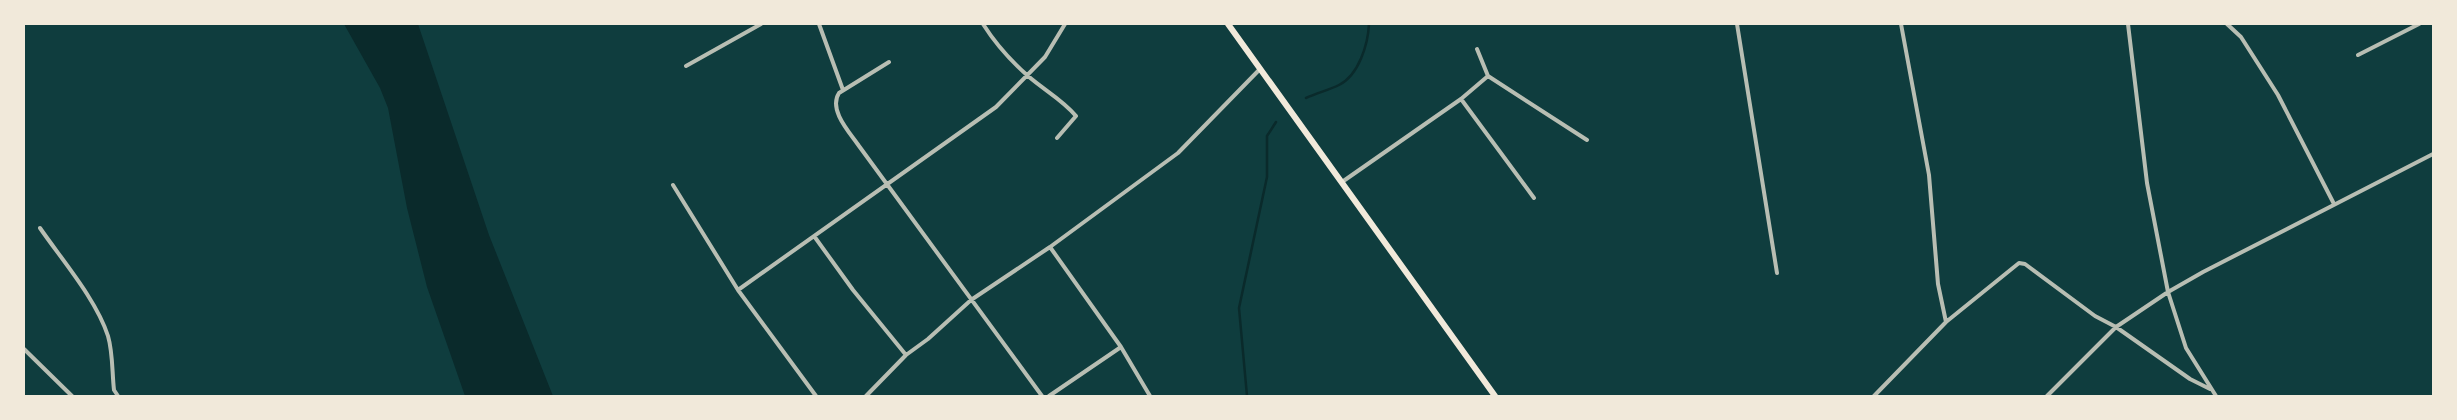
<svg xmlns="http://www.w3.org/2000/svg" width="2457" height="420" font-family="'Source Serif 4',serif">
<rect width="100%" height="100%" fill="#0f3d3e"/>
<path fill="#0a2a2b" d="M344,24H418L489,235L553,396H465L427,287L407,208L388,108L380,88Z"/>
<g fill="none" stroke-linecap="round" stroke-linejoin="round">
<path stroke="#0a2a2b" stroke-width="2.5" d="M1306,98C1317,93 1329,90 1339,85C1359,75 1368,44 1369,24
M1247,396L1239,308L1267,177V136L1276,122"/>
<path stroke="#b8beb3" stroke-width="4" d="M819,24L843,90
M983,24C995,43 1011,61 1028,76C1044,90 1063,100 1076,116L1057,138
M1737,24L1777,273
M1901,24L1929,175L1938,284L1946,322
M2128,24L2147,183L2168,292L2186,348L2216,396
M2227,24L2241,37L2278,95L2334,204
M1477,49L1488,76L1587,140
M2358,55L2419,24
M889,62L839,93C828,110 850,133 859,146L1042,396
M686,66L761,24
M1461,99L1534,198
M1342,182L1461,99L1488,76
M673,185L738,290L816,396
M40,228C62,260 96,299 108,336C113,353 112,373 114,390L118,396
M814,236L853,290L906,355
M1050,247L1121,347L1150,396
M738,290L996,107L1045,57L1065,24
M24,349L72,396
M866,396L906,355L928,339L971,300L1050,247L1178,153L1260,69
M1049,396L1121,347
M1874,396L1946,322L2019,263L2025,264L2095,316L2116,327L2168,292L2203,272L2433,154
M2047,396L2116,327L2190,379L2210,389"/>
<path stroke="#f1e9da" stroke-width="6" d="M1228,24L1495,396"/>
</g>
<rect width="2457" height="420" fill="none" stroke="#f1e9da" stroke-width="50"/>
</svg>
